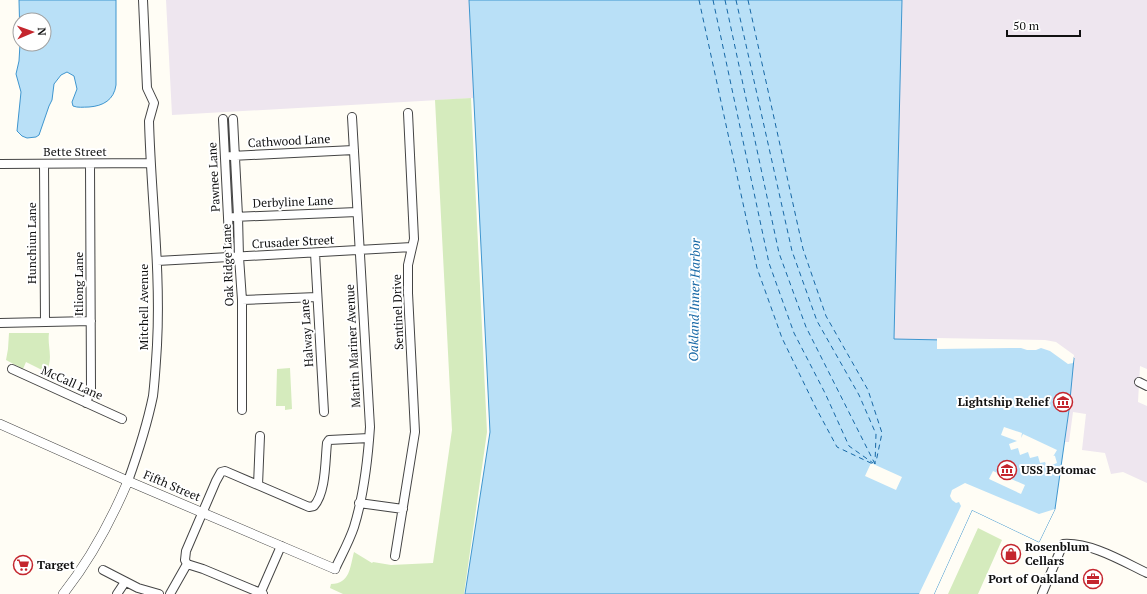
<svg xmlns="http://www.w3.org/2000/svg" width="1147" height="594" font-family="'PT Serif',serif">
<rect width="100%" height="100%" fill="#fffdf5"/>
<path fill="#eee6ef" d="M166,0H469L474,98L172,115Z
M902,0H1147V369L1140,366L1138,402L1147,406V483L1123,472L1111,474L1105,453L1082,450L1086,414L1073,412L1069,442H1065L1069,410L1044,342L894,340Z"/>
<path fill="#d5ebbd" d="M471,98L487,432L464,594H343L330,588L331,584C350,584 350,567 354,552L372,563L373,562L391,565L433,563L452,430L435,100Z
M9,333H49C47,346 54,359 46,372L26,362L23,369L6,360L8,349Z
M290,368L292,409L285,410V406H276L277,369Z
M978,528L1002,540L978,594H948Z"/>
<path fill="#b9e0f7" stroke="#3f96cf" d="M19,0H116V85C114,100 103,106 89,107C83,107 78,108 73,106L72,102L77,89L74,76L67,72L61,75L54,84L52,100L49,106L39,135L36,137L27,138L22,136L17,131L21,92L16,74L19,61L20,44H44V20H20V40Z
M469,0H902L894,339L1044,342L1074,358L1069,410L1055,509L1039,542L972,510L934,594H465L490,432Z"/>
<path fill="#fffdf5" d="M937,338L1045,340L1056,342L1074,355L1073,363L1068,364L1050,351L1041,348L1036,350H1027L1021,348H1010L937,349Z
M1004,427L1022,433L1021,438L1023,434L1057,450L1054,455H1053L1055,456L1057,463L1047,467L1045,462L1040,463L1038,456L1030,458L1028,452L1020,455L1018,448L1011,450L1009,444L1017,441L1001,435Z
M871,463L902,477L896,490L865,476Z
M993,471L1025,485L1021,494L989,479Z
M965,483L1039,514L1055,509L1039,542L972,510L934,594H919L961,506L959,502L956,503L952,500L950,496L952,490Z"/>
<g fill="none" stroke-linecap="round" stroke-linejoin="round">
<path stroke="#1768a6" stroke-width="1" stroke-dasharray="5 4" stroke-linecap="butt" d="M699,0L757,268L782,338L816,408L837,447L875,465
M713,0L769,263L794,333L825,393L849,446L873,463
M725,0L779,253L806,327L875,464
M736,0L792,251L817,321L859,395L876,434L875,464
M748,0L803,249L826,316L868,390L882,433L876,462"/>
<defs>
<path id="minor" d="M223,119L230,257
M233,119L238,216L239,257L242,300V410
M231,156L354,150
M0,164L150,163
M44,164L45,322
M234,217L357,212
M315,253L324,412
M157,261L412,247
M242,300L317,297
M0,323L91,321
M12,369L122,419
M1139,382L1147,386
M86,403L91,389L90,164
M128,481C138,453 147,425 153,396C155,379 156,362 157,345C161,270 151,196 149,121L154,103L147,88L143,0
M258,485L260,436
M359,503L403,509
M395,556L415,432L408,293V265L414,239L408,113
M187,564L203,569L263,594
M335,569C341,556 349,542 354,527C363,498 368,457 370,427L352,117
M103,570L138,588L159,594
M117,594L125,582
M170,594L187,564L185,560L186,551L216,481L221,472L225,471L309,507L314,506C326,492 325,462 327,443L329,440L369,438
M260,594L281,546
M1042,594L1063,544C1090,542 1122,561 1147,573"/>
<path id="tertiary" d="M0,424L128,481L335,569
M63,594C90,560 111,521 128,481"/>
</defs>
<use href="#minor" stroke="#444" stroke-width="10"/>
<use href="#tertiary" stroke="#444" stroke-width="10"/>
<use href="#minor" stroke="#fff" stroke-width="8"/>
<use href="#tertiary" stroke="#fff" stroke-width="9"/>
</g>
<defs>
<symbol id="museum-ring" viewBox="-11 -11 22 22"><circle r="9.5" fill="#fff" stroke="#c4262e" stroke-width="1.5"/><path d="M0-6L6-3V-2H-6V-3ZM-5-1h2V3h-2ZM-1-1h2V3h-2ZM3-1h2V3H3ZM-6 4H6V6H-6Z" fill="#c4262e"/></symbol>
<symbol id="shop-ring" viewBox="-11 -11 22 22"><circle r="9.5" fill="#fff" stroke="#c4262e" stroke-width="1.5"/><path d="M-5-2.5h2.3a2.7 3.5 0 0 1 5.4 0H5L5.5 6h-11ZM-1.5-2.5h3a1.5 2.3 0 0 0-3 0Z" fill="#c4262e"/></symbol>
<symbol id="supermarket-ring" viewBox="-11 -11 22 22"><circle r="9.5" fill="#fff" stroke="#c4262e" stroke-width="1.5"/><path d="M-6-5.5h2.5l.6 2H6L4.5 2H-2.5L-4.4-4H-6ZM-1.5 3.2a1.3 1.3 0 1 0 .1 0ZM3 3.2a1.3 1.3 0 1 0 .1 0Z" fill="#c4262e"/></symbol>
<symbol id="office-ring" viewBox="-11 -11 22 22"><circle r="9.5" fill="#fff" stroke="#c4262e" stroke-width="1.5"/><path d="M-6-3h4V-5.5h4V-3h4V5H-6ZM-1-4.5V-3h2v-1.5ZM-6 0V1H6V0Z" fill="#c4262e"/></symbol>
</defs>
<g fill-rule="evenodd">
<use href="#museum-ring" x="1052" y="391" width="22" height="22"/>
<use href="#museum-ring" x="996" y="459" width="22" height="22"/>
<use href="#shop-ring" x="1000" y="543" width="22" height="22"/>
<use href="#supermarket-ring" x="12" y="554" width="22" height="22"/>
<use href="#office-ring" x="1082" y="568" width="22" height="22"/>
</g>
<g text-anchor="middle" stroke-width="4" stroke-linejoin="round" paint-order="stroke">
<g font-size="12" fill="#111" stroke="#fff">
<text transform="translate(289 141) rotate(-3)" y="4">Cathwood Lane</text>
<text x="75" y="156">Bette Street</text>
<text transform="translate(214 177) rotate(-93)" y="4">Pawnee Lane</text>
<text transform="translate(293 202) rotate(-2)" y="4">Derbyline Lane</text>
<text transform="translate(293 242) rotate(-3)" y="4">Crusader Street</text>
<text transform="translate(32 243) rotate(-90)" y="4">Hunchiun Lane</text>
<text transform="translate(228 265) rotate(-92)" y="4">Oak Ridge Lane</text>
<text transform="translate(79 284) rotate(-90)" y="4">Itliong Lane</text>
<text transform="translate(144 307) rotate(-90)" y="4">Mitchell Avenue</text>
<text transform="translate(398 312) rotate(-92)" y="4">Sentinel Drive</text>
<text transform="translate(307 333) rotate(-94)" y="4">Halway Lane</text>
<text transform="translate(353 346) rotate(-93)" y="4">Martin Mariner Avenue</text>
<text transform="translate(72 383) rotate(24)" y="4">McCall Lane</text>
<text transform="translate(172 486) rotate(23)" y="4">Fifth Street</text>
</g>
<g font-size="12" font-weight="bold" fill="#111" stroke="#fff" text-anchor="start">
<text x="1049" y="406" text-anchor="end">Lightship Relief</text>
<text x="1021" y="474">USS Potomac</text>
<text x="1025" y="551">Rosenblum<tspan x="1025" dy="14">Cellars</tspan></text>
<text x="37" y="569">Target</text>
<text x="1079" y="583" text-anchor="end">Port of Oakland</text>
</g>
<g font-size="13" font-style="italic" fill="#1768a6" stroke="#fff">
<text transform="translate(694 300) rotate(-89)" y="5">Oakland Inner Harbor</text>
</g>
</g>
<g transform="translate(32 32) rotate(88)"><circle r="19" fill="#ffffff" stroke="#a0a0a0"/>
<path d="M0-3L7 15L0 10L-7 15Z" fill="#c4262e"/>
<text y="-6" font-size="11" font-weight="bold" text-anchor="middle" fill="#111111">N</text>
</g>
<path d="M1007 30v6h73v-6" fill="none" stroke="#111111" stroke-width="2"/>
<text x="1013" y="30" font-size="12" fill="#111111" stroke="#ffffff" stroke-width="3" paint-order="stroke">50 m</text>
</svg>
